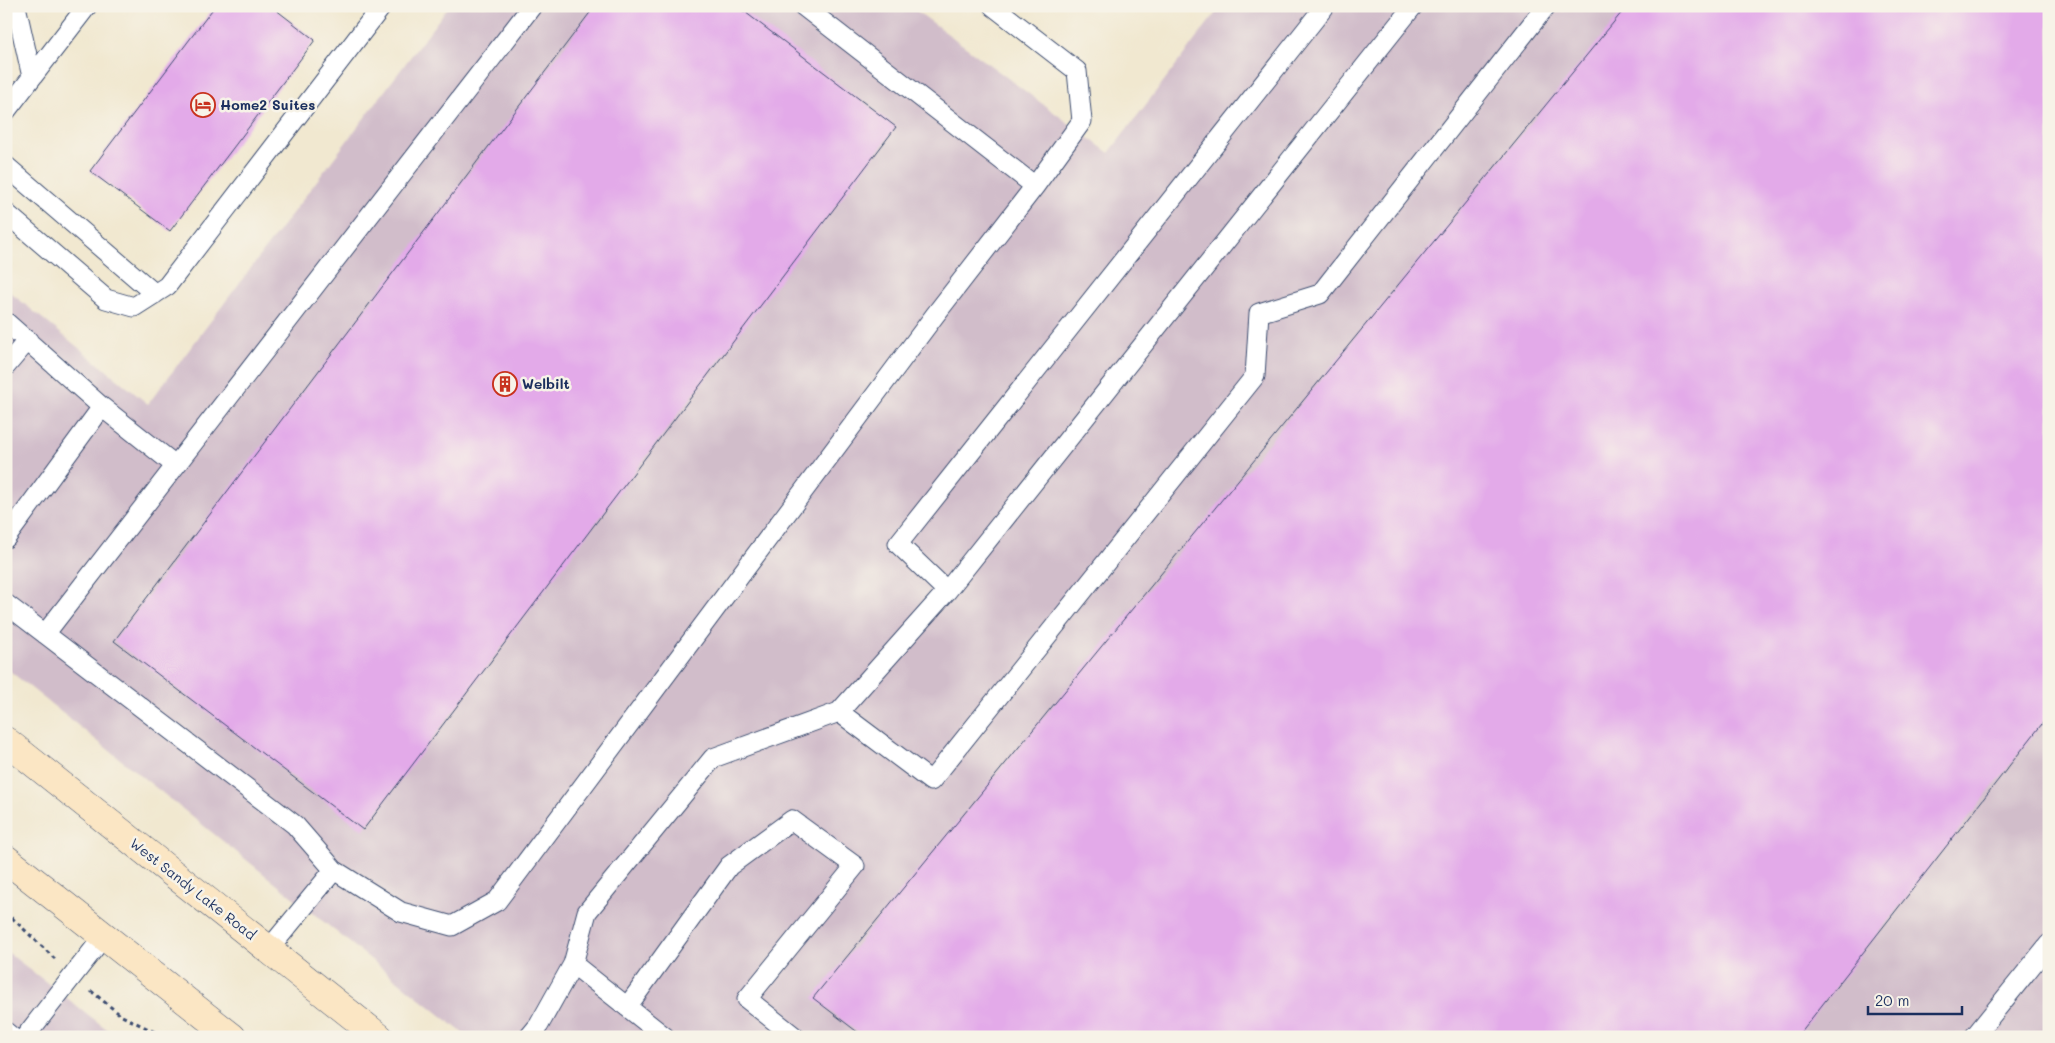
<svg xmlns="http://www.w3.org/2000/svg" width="2055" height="1043" font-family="Mali,sans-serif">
<rect width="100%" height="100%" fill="#f7f3e8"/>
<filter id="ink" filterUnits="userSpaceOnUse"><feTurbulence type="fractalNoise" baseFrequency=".02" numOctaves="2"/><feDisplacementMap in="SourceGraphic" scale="10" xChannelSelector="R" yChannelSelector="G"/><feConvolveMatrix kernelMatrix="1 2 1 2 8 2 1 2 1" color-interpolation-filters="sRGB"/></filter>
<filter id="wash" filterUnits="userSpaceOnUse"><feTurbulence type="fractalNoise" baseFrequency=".0096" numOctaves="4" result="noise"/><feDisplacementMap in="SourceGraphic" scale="20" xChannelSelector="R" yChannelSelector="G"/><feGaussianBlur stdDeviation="1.12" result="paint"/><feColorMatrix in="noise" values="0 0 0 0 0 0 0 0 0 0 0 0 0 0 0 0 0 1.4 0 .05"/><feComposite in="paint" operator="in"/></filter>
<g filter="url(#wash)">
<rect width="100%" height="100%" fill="#f1e8d0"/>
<path fill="#d1bdca" d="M449,6H910L1109,153L1221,6H2049V1037H468L6,668V289L148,404Z
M6,951L117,1037H6Z"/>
<g id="blocks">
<path fill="#e3aae9" d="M215,6H271L315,40L170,231L90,171Z
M595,6H737L896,127L363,830L114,641Z
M1627,6H2049V715L1797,1037H864L813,998Z"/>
</g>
</g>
<g filter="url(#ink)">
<use href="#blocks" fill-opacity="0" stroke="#3b4b6f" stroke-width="1"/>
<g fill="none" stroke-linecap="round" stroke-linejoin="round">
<defs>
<path id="service" d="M16,6L32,77
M803,6L1035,186
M6,111L87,6
M6,166L155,294
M6,213L106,299L134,307L167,286L382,6
M6,322L102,407L6,538
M6,366L28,340
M102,407L175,465
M947,591L898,544L1325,6
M6,604L295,825L334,870
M45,634L532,6
M839,712L931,781L1255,376L1259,313L1320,294L1546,6
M269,949L334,870L401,912L452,926L497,901L935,315L1035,186L1082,121L1077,71L993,6
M573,964L665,1037
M627,1007L729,866L792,820L855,866L747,999L795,1037
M6,1032L12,1037
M25,1037L104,936
M529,1037L539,1025L573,964L587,912L713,758L839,712L947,591L1413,6
M1974,1037L2049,944"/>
<path id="secondary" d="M6,741L379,1037
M6,859L232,1037"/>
</defs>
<use href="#service" stroke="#3b4b6f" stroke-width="21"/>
<use href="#secondary" stroke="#3b4b6f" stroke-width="29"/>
<path stroke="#3b4b6f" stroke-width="3" stroke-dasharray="4 4" stroke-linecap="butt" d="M6,912L55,959
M91,991L122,1016L165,1037"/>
<use href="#service" stroke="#fff" stroke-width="19"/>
<use href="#secondary" stroke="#fbe6c4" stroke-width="28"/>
</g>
</g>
<defs>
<symbol id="hotel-ring" viewBox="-11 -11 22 22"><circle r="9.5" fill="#f7f3e8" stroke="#c8321e" stroke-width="1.5"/><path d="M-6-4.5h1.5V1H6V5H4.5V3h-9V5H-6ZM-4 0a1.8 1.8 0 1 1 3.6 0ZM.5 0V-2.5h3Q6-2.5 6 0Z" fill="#c8321e"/></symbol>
<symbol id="building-ring" viewBox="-11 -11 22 22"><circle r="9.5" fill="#f7f3e8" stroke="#c8321e" stroke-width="1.5"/><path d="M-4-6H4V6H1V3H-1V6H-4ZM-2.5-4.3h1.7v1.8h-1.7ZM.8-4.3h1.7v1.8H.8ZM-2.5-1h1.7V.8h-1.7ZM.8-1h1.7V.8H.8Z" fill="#c8321e"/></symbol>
</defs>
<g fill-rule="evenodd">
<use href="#hotel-ring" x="189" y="91" width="28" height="28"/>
<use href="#building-ring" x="491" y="370" width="28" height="28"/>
</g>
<g text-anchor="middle" stroke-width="5" stroke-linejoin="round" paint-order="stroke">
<g font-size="14" font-weight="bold" fill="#1b2f5e" stroke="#f7f3e8" text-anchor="start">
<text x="220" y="110">Home2 Suites</text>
<text x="522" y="389">Welbilt</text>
</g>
<g font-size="14" fill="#1b2f5e" stroke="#f7f3e8">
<text transform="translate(193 889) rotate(38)" y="5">West Sandy Lake Road</text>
</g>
</g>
<rect width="2055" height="1043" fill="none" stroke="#f7f3e8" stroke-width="25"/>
<path d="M1868 1006v8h94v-8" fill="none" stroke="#1b2f5e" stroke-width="2.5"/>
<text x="1875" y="1006" font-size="15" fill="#1b2f5e" stroke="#f7f3e8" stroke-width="4" paint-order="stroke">20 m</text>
</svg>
